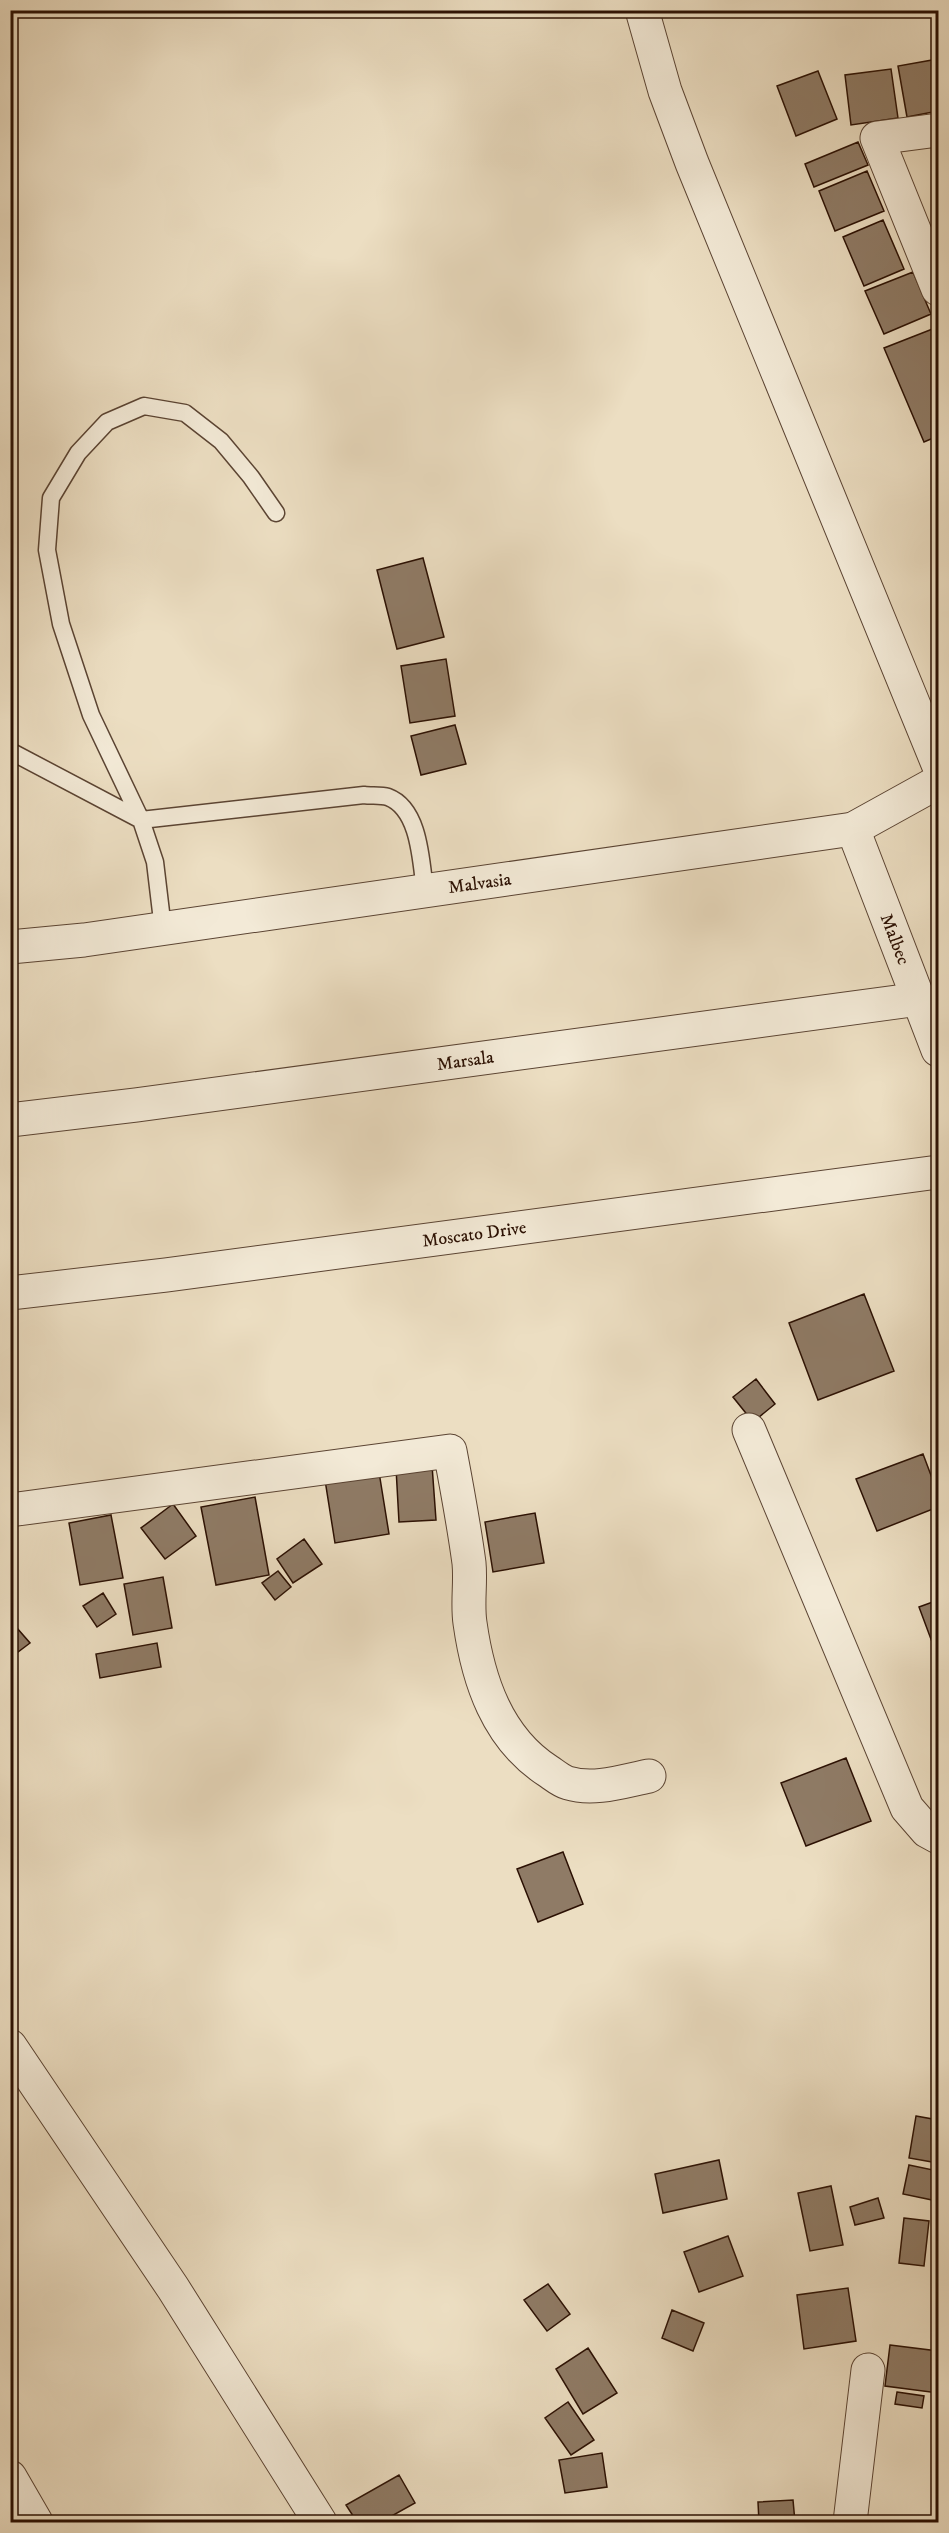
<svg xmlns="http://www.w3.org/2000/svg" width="949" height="2533" font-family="'IM FELL DW Pica',serif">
<rect width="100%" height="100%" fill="#ecdec2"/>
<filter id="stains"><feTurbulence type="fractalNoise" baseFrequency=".00333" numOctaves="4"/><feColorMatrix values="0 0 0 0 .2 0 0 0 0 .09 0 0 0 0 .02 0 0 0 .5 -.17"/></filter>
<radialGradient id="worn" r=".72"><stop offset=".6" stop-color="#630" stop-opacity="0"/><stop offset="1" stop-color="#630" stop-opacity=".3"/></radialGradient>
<path fill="#8f7b66" stroke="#2b1003" stroke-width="1.5" d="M938,59V111L907,117L898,66Z
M891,69L898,118L851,125L845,75Z
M818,71L837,119L796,136L777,86Z
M858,142L868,165L814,187L805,164Z
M867,171L884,211L835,231L819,191Z
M883,220L904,269L864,286L843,237Z
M913,272L931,314L884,334L865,291Z
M935,328L938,336V436L924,442L884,348Z
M423,558L444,637L397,649L377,570Z
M446,659L455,716L410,723L401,666Z
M455,725L466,764L421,775L411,736Z
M864,1294L894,1371L818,1400L789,1323Z
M756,1379L775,1404L753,1422L733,1397Z
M923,1454L938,1494V1507L877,1531L856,1479Z
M432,1465L436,1520L399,1522L396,1468Z
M379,1472L389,1534L335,1543L325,1480Z
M255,1497L269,1575L216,1585L201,1507Z
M173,1504L196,1536L165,1559L141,1528Z
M535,1513L544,1563L493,1572L485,1522Z
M111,1515L123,1578L80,1585L69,1523Z
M304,1539L322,1564L293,1583L277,1559Z
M278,1571L291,1587L275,1600L262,1583Z
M163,1577L172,1628L133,1635L124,1584Z
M103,1593L116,1614L97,1627L83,1606Z
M938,1600V1658L919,1607Z
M10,1620L30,1643L18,1652L10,1643Z
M157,1643L161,1667L100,1678L96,1654Z
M846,1758L871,1821L806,1846L781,1783Z
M563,1852L583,1904L538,1922L517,1869Z
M916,2116L938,2120V2163L909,2158Z
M719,2160L727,2199L663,2213L655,2174Z
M909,2165L938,2171L937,2201L903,2194Z
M831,2186L843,2245L810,2251L798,2193Z
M878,2198L884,2218L855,2225L850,2207Z
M904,2218L929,2221L924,2266L899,2263Z
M728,2236L743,2276L699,2292L684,2252Z
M548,2284L570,2314L547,2331L524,2300Z
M848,2288L856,2341L804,2349L797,2295Z
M672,2310L704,2323L693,2351L662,2338Z
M890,2345L938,2351V2393L885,2386Z
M588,2348L617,2393L583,2414L556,2369Z
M897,2392L924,2396L922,2408L895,2404Z
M568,2402L594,2440L571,2455L545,2418Z
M602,2453L607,2487L565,2493L559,2460Z
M399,2475L415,2503L381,2522H357L346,2505Z
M793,2500L795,2522H759L758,2502Z"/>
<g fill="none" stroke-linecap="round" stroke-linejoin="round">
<defs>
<path id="service" d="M10,751L141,820L364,795C371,796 381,795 388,797C420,809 421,862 425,891
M163,929L155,862L141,820L91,715L61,624L47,550L51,498L78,453L107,422L144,406L185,413L221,441L251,477L276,513"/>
<g id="minor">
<path d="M642,10L665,91L692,163L938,764"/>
<path d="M938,130L877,138L938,289"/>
<path id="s1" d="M853,829L938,1050"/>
<path id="s2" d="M10,947L84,940L853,829L938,782"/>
<path id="s3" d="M10,1120L136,1105L919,999"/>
<path id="s4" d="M10,1293L166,1275L938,1172"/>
<path d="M749,1430L907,1808L927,1831L938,1837"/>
<path d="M10,1510L450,1451C457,1488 464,1526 469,1563C471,1583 467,1603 470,1623C478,1680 497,1738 548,1771C554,1775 561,1781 568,1783C594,1791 624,1781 649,1776"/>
<path d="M10,2046L173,2288L320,2522"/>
<path d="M10,2477L36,2522"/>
<path d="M850,2522L868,2370"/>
</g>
</defs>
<use href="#service" stroke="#5b4433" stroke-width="19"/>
<use href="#minor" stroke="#5b4433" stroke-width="35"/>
<use href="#service" stroke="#f3ead7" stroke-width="16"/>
<use href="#minor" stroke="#f3ead7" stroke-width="33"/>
</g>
<g text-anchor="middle" stroke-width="4.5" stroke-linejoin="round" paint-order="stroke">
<g font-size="18" fill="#2b1003" stroke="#f3ead7">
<text dy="6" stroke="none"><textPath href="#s2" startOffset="474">Malvasia</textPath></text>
<text dy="6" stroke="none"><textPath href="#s1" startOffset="118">Malbec</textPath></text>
<text dy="6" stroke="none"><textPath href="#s3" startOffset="459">Marsala</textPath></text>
<text dy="6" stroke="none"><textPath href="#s4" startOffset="468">Moscato Drive</textPath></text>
</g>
</g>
<rect width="949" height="2533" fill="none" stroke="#ecdec2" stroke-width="36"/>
<rect x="12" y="12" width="925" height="2509" fill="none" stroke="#2b1003" stroke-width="3"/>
<rect x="18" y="18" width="913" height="2497" fill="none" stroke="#2b1003" stroke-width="1.5"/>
<rect width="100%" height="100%" filter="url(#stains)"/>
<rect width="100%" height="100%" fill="url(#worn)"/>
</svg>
